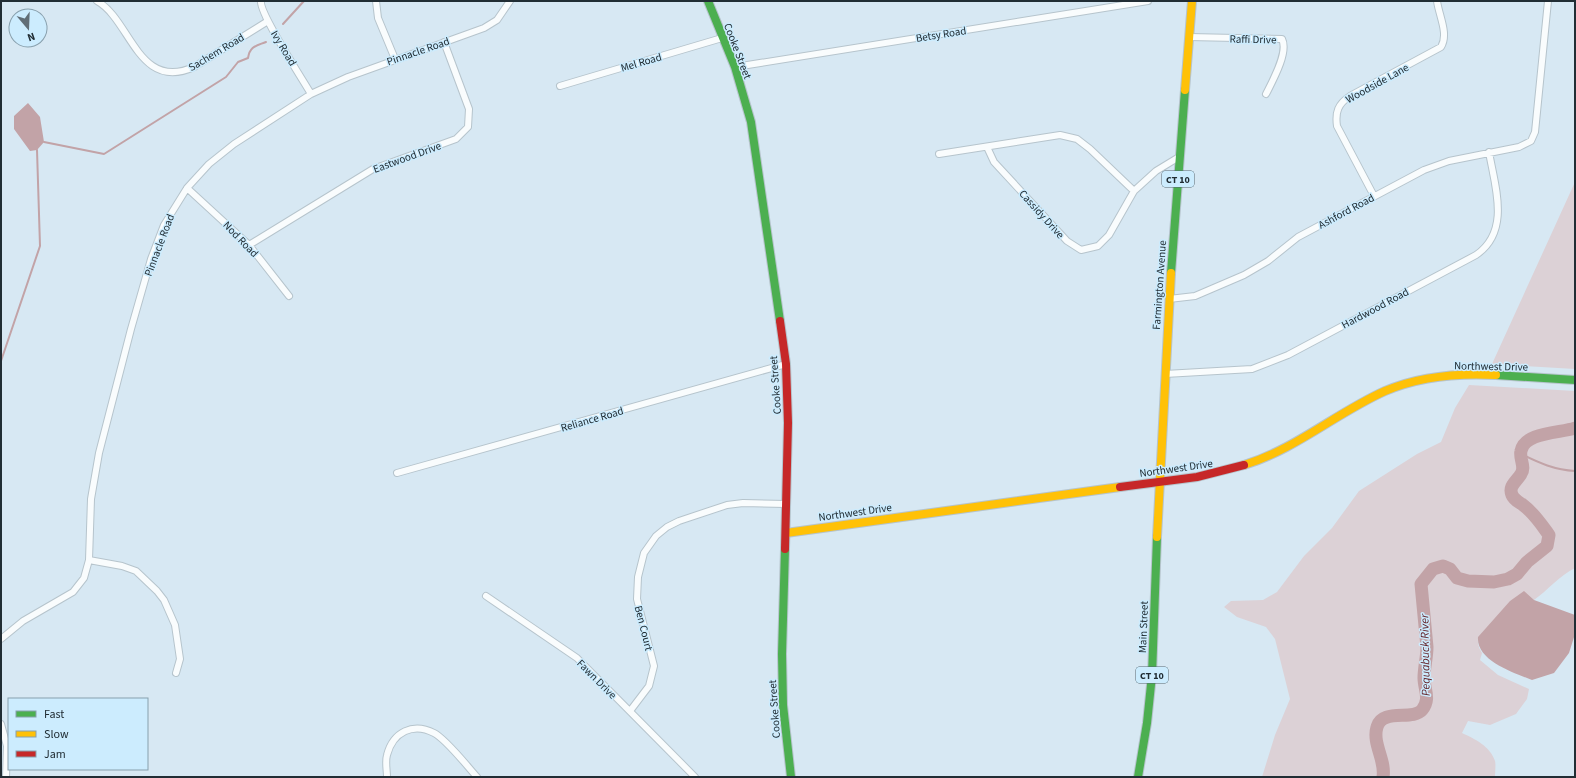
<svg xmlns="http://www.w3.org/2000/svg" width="1576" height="778" font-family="'Source Sans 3',sans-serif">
<rect width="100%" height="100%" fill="#d7e8f3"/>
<path fill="#dcd1d6" d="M1575,182V369L1492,364Z
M1469,385L1575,391V568C1559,576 1548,590 1534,600C1516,612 1493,618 1480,636C1476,642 1479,648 1482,653L1480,660L1498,675L1529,689L1527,699L1516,714L1490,725L1468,721L1462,733C1475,739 1490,746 1495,761C1496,765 1495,772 1495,777H1262L1275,735L1290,699L1275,639L1266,627L1237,617L1224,607L1231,601L1263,600L1277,592L1304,556L1332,528L1359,491L1417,454L1441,442L1455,408Z"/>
<path fill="#c2a3a7" d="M28,103L40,117L44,142L37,150L30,151L14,129V116Z
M1524,591L1534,600L1575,615V634L1569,653L1554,673L1532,680C1515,673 1476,661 1478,637L1510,601Z"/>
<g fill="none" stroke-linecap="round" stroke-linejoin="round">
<path stroke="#c2a3a7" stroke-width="2" d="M283,24L304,1
M44,142L104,154L226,77L238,62L248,58C250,46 256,46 266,42
M1,361L40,246L37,150
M1521,454C1539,463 1555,470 1575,471"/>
<path stroke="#c2a3a7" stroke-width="13" d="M1383,777C1386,760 1372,744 1377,727C1382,708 1413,721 1422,710C1431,699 1424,689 1424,678C1424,668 1427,657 1427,647C1425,626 1423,605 1421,584L1433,569L1443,566L1450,569L1457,578L1468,581L1494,582L1508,579L1517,574L1527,562L1547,546L1549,535C1541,524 1534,513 1523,505C1519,502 1514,500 1512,495C1508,486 1517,481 1521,474C1526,467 1519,459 1521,451C1524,432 1561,433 1575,428"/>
<defs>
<path id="street" d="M97,1C131,20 138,92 194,67L268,21
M261,1C259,13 303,80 311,94
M376,1L378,18L395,59
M1189,37L1282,39C1289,52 1272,82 1266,94
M735,67L1148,1
M560,86L722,38
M987,147L994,162L1067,241L1081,250L1098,246L1109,235L1134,191
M939,154L1060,135L1077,139L1090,149L1134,191L1156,171L1179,157
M187,188L249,245L289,296
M1374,196L1337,126C1335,112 1338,104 1350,96L1441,47C1449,34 1439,16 1437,1
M249,245L373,169L456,139L468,127L469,109L444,42
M1169,299L1195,296L1244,275L1268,261L1298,237L1424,170L1449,161L1519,147L1531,141L1535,132L1548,1
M1165,374L1252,369L1288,355L1476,255C1511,231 1495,187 1489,152
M397,473L786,364
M89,560L122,566L136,571L157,591L164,600L175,625L180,659L176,673
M486,596L577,658L695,777
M1,639L23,621L73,592L84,578L89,560L91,499L99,453L131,329L151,259L164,225L187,188L209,164L234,144L311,94L348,77L484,28L497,20L510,1
M630,711L649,686L654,666L637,599L638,577L644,553L656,536L667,527L679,521L727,505L743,503L786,504
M1,724L7,746L6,777
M387,777C387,770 385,762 387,755C393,732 413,722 434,733C446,739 467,766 477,777"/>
<path id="fast" d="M708,1L735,67L751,122L780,321
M1171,273L1185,90
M1496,375L1575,380
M785,549L782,654L783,705L791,777
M1138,777L1147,723L1152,675L1157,537"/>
<path id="slow" d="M1185,90L1192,1
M1244,465C1296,449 1336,413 1385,391C1420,376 1459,373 1496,375
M786,533L1120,487
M1157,537L1171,273"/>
<path id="jam" d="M780,321L786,364L788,423L785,549
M1120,487L1197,477L1244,465"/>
</defs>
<use href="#street" stroke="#b6c4cc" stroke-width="8"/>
<use href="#fast" stroke="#b6c4cc" stroke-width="10"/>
<use href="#slow" stroke="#b6c4cc" stroke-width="10"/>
<use href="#jam" stroke="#b6c4cc" stroke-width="10"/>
<use href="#street" stroke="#f9fcfd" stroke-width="6"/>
<use href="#fast" stroke="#4caf50" stroke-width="8"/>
<use href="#slow" stroke="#ffc107" stroke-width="8"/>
<use href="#jam" stroke="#c62828" stroke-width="8"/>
</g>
<g text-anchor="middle" stroke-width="3" stroke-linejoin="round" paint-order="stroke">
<g fill="#ccecfe" stroke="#546671" stroke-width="1">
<rect x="1162" y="171" width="32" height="16" rx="3"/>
<rect x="1136" y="667" width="32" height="16" rx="3"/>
</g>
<g font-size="10" font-weight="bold" fill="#212d34">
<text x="1178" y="183">CT 10</text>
<text x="1152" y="679">CT 10</text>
</g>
<g font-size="11" fill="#212d34" stroke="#ccecfe">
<text transform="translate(941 34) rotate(-9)" y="4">Betsy Road</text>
<text transform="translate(1253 39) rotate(1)" y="4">Raffi Drive</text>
<text transform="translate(284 48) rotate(59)" y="4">Ivy Road</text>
<text transform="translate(418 51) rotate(-19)" y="4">Pinnacle Road</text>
<text transform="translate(738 51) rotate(69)" y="4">Cooke Street</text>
<text transform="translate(216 52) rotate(-31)" y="4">Sachem Road</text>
<text transform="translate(641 62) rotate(-16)" y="4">Mel Road</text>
<text transform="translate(1377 83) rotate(-29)" y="4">Woodside Lane</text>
<text transform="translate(407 157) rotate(-20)" y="4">Eastwood Drive</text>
<text transform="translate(1346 211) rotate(-28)" y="4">Ashford Road</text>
<text transform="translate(1042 214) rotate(48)" y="4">Cassidy Drive</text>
<text transform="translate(241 239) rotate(46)" y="4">Nod Road</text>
<text transform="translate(159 245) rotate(-69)" y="4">Pinnacle Road</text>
<text transform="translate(1159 285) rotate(-86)" y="4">Farmington Avenue</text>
<text transform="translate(1375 308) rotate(-28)" y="4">Hardwood Road</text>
<text transform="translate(1491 366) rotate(1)" y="4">Northwest Drive</text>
<text transform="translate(775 385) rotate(-94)" y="4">Cooke Street</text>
<text transform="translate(592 419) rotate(-16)" y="4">Reliance Road</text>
<text transform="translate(1176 468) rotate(-8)" y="4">Northwest Drive</text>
<text transform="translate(855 512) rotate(-8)" y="4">Northwest Drive</text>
<text transform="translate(1143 627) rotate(-88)" y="4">Main Street</text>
<text transform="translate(644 628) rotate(76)" y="4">Ben Court</text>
<text transform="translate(597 679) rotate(45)" y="4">Fawn Drive</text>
<text transform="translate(774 709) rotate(-94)" y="4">Cooke Street</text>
</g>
<g font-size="12" font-style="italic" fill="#642329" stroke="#ccecfe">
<text transform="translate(1425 655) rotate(-91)" y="4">Pequabuck River</text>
</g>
</g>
<rect width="1576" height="778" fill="none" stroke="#212d34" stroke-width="4"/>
<rect x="8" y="698" width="140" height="72" fill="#ccecfe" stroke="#88a0ad"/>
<rect x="16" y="711" width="20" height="6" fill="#4caf50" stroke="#88a0ad"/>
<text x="44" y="718" font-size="12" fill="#212d34">Fast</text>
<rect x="16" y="731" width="20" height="6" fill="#ffc107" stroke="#88a0ad"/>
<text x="44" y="738" font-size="12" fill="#212d34">Slow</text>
<rect x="16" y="751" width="20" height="6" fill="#c62828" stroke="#88a0ad"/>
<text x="44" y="758" font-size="12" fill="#212d34">Jam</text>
<g transform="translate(28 28) rotate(161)"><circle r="19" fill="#ccecfe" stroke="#88a0ad"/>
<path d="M0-3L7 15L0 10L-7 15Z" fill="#616e77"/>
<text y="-6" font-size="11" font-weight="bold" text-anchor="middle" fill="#212d34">N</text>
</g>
</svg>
